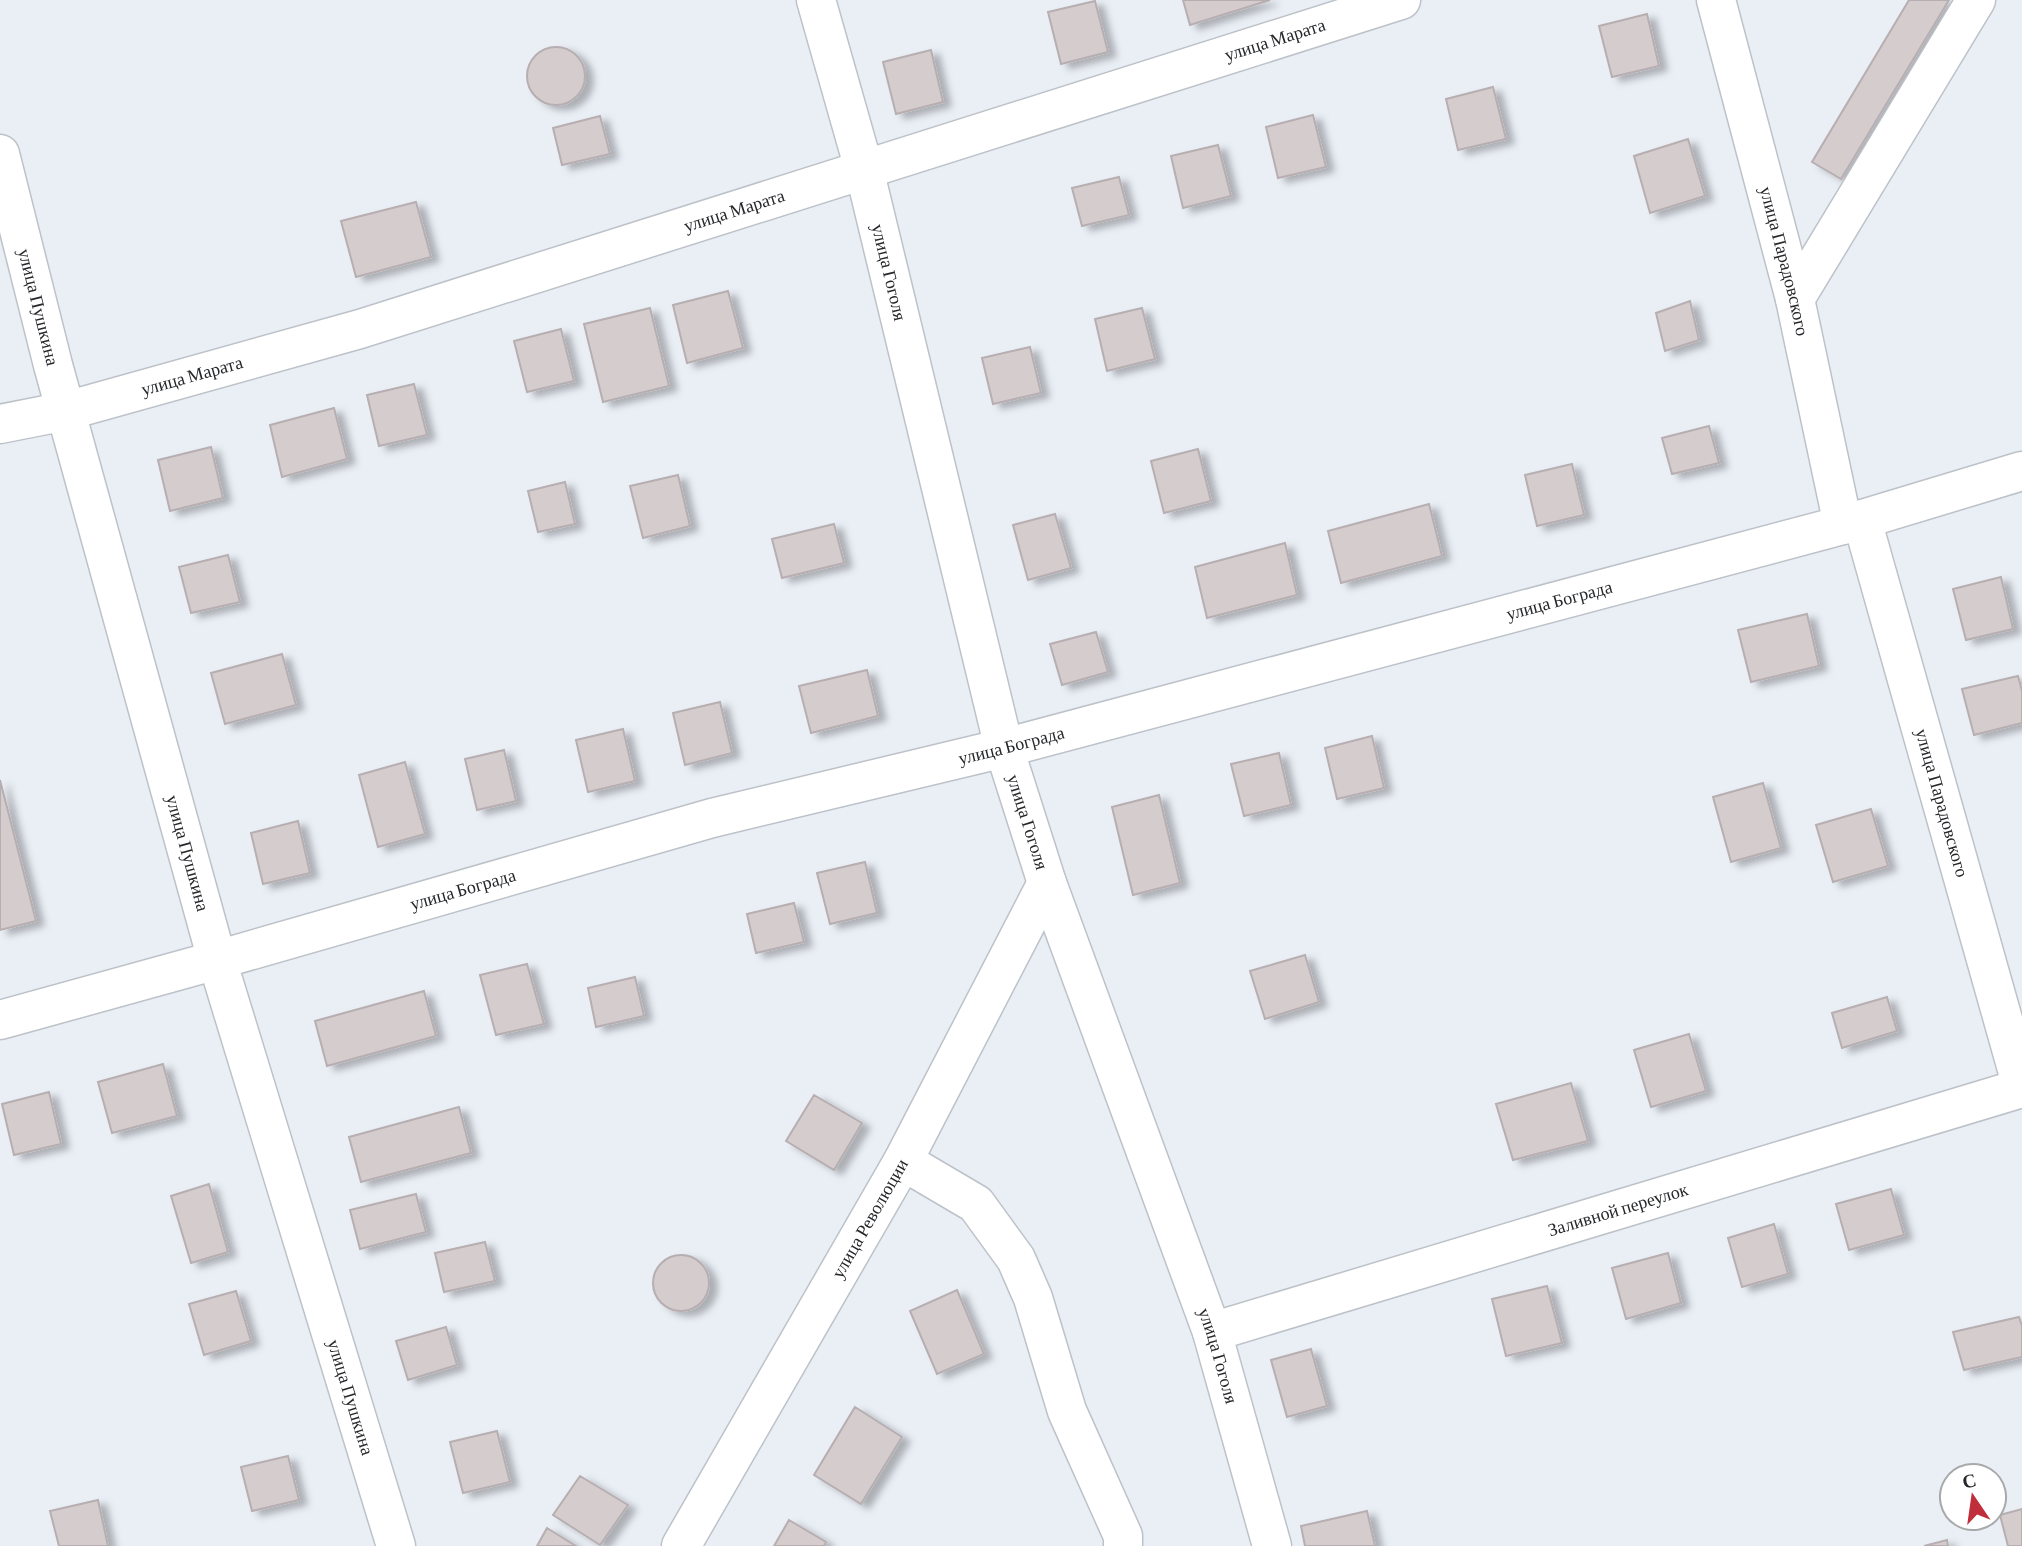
<svg xmlns="http://www.w3.org/2000/svg" width="2022" height="1546" font-family="'Crimson Pro',serif">
<defs>
<filter id="shadow"><feDropShadow dx="8" dy="4.5" stdDeviation="3.5" flood-color="#0004"/></filter>
</defs>
<rect width="100%" height="100%" fill="#eaeff6"/>
<path fill="#d5ccce" stroke="#b7aeb1" stroke-width="2" filter="url(#shadow)" d="M1183,0H1270L1190,25Z
M1909,0H1949L1841,179L1812,162Z
M1095,1L1108,52L1061,64L1048,12Z
M1647,14L1659,66L1612,77L1599,26Z
M527 76a29 29 0 1 1 58 0a29 29 0 1 1-58 0Z
M931,50L943,102L896,114L883,62Z
M1493,87L1506,139L1458,150L1446,99Z
M1313,115L1326,167L1278,178L1266,127Z
M600,116L610,154L562,165L553,128Z
M1688,139L1705,196L1650,213L1634,156Z
M1218,145L1231,196L1183,208L1171,156Z
M1119,177L1129,215L1082,226L1072,188Z
M416,202L431,257L356,277L341,221Z
M728,291L743,348L687,363L673,305Z
M1690,301L1699,340L1665,351L1656,313Z
M650,308L669,386L603,402L584,324Z
M1142,308L1155,359L1107,371L1095,319Z
M561,329L574,381L527,392L514,341Z
M1030,347L1041,393L993,404L982,358Z
M414,384L427,435L379,446L367,395Z
M334,408L347,459L282,477L270,425Z
M1709,426L1719,463L1672,474L1662,438Z
M211,447L223,498L170,511L158,460Z
M1198,449L1211,501L1164,513L1151,461Z
M1572,464L1584,515L1537,526L1525,475Z
M678,475L690,526L643,538L630,486Z
M565,482L575,524L538,532L528,491Z
M1429,504L1442,556L1341,583L1328,531Z
M1055,514L1071,568L1028,580L1013,525Z
M834,524L844,563L782,578L772,539Z
M1285,543L1297,595L1207,618L1195,567Z
M228,555L240,602L191,613L179,567Z
M2001,577L2013,629L1966,640L1953,589Z
M1807,614L1819,666L1751,682L1738,630Z
M1096,632L1108,672L1062,685L1050,644Z
M282,654L296,705L225,724L211,673Z
M867,670L878,716L811,733L799,686Z
M2018,676L2022,691V723L1974,735L1962,689Z
M720,702L732,753L685,765L673,713Z
M623,729L635,781L588,792L576,740Z
M1372,736L1384,788L1337,799L1325,748Z
M504,750L516,801L477,810L465,759Z
M1279,753L1291,805L1244,816L1231,764Z
M405,762L425,834L378,847L359,775Z
M0,780L36,921L0,930Z
M1763,783L1781,848L1731,862L1713,797Z
M1159,795L1180,883L1133,895L1112,807Z
M1871,809L1888,866L1833,882L1816,825Z
M298,821L310,873L263,884L251,833Z
M865,862L877,913L830,924L817,873Z
M794,903L804,942L756,953L747,914Z
M1305,955L1319,1002L1265,1019L1250,971Z
M527,964L544,1024L496,1035L480,975Z
M635,977L644,1016L596,1027L588,988Z
M424,991L436,1036L327,1066L315,1021Z
M1887,997L1897,1031L1842,1048L1832,1013Z
M1689,1034L1706,1091L1651,1107L1634,1050Z
M163,1064L177,1116L112,1133L98,1082Z
M1571,1083L1588,1141L1513,1160L1496,1104Z
M49,1092L61,1144L14,1155L2,1104Z
M814,1095L862,1123L834,1170L786,1141Z
M459,1107L471,1153L361,1182L349,1137Z
M209,1184L228,1252L191,1263L171,1196Z
M1891,1189L1904,1235L1849,1250L1836,1204Z
M416,1194L426,1232L360,1249L350,1210Z
M1774,1224L1788,1274L1742,1287L1728,1238Z
M485,1242L495,1281L444,1292L435,1253Z
M1668,1253L1681,1303L1626,1319L1612,1268Z
M653 1283a28 28 0 1 1 56 0a28 28 0 1 1-56 0Z
M1547,1286L1562,1343L1506,1356L1492,1299Z
M957,1290L984,1354L937,1374L910,1311Z
M236,1291L251,1341L204,1355L189,1304Z
M2019,1317L2022,1326V1357L1964,1370L1953,1332Z
M446,1327L457,1365L408,1380L396,1341Z
M1311,1349L1327,1406L1287,1417L1271,1360Z
M855,1407L902,1437L861,1504L814,1475Z
M497,1431L510,1482L463,1493L450,1442Z
M288,1456L299,1500L252,1511L241,1467Z
M580,1476L628,1505L600,1545L553,1515Z
M98,1500L108,1546H59L50,1511Z
M2022,1509V1546H2008L2000,1515Z
M1367,1511L1375,1546H1305L1301,1526Z
M789,1520L826,1542L824,1546H774Z
M547,1528L576,1546H537Z
M1947,1540L1948,1546H1924Z"/>
<g fill="none" stroke-linecap="round" stroke-linejoin="round">
<defs>
<g id="minor">
<path id="s1" d="M816,0L864,169L1004,748L1047,883L1212,1332L1272,1546"/>
<path id="s2" d="M1716,0L1795,299L1843,525"/>
<path id="s3" d="M0,154L53,365L217,960L396,1546"/>
<path d="M1795,299L1976,0"/>
<path id="s4" d="M0,424L66,411L360,329L1401,0"/>
<path id="s5" d="M1862,520L2022,1087"/>
<path id="s6" d="M0,1020L217,960L712,818L1004,748L1843,525L2022,471"/>
<path d="M903,1161L976,1204L1016,1259L1033,1298L1067,1411L1123,1536V1546"/>
<path id="s7" d="M1212,1332L2022,1088"/>
<path id="s8" d="M681,1546L903,1161L1047,883"/>
</g>
</defs>
<use href="#minor" stroke="#bdc2c9" stroke-width="41"/>
<use href="#minor" stroke="#fff" stroke-width="38"/>
</g>
<g text-anchor="middle" stroke-width="5" stroke-linejoin="round" paint-order="stroke">
<g font-size="18" fill="#25272a" stroke="#fff">
<text dy="6" stroke="none"><textPath href="#s4" startOffset="1332">улица Марата</textPath></text>
<text dy="6" stroke="none"><textPath href="#s4" startOffset="765">улица Марата</textPath></text>
<text dy="6" stroke="none"><textPath href="#s2" startOffset="270">улица Парадовского</textPath></text>
<text dy="6" stroke="none"><textPath href="#s1" startOffset="282">улица Гоголя</textPath></text>
<text dy="6" stroke="none"><textPath href="#s3" startOffset="158">улица Пушкина</textPath></text>
<text dy="6" stroke="none"><textPath href="#s4" startOffset="198">улица Марата</textPath></text>
<text dy="6" stroke="none"><textPath href="#s6" startOffset="1615">улица Бограда</textPath></text>
<text dy="6" stroke="none"><textPath href="#s6" startOffset="1048">улица Бограда</textPath></text>
<text dy="6" stroke="none"><textPath href="#s5" startOffset="294">улица Парадовского</textPath></text>
<text dy="6" stroke="none"><textPath href="#s1" startOffset="849">улица Гоголя</textPath></text>
<text dy="6" stroke="none"><textPath href="#s3" startOffset="724">улица Пушкина</textPath></text>
<text dy="6" stroke="none"><textPath href="#s6" startOffset="481">улица Бограда</textPath></text>
<text dy="6" stroke="none"><textPath href="#s7" startOffset="424">Заливной переулок</textPath></text>
<text dy="6" stroke="none"><textPath href="#s8" startOffset="378">улица Революции</textPath></text>
<text dy="6" stroke="none"><textPath href="#s1" startOffset="1416">улица Гоголя</textPath></text>
<text dy="6" stroke="none"><textPath href="#s3" startOffset="1292">улица Пушкина</textPath></text>
</g>
</g>
<g transform="translate(1973 1497) rotate(347)"><circle r="33" fill="#ffffff" stroke="#a8a9aa" stroke-width="2"/>
<path d="M0-5L12 26L0 18L-12 26Z" fill="#bf2e3a"/>
<text y="-10" font-size="19" font-weight="bold" text-anchor="middle" fill="#25272a">С</text>
</g>
</svg>
